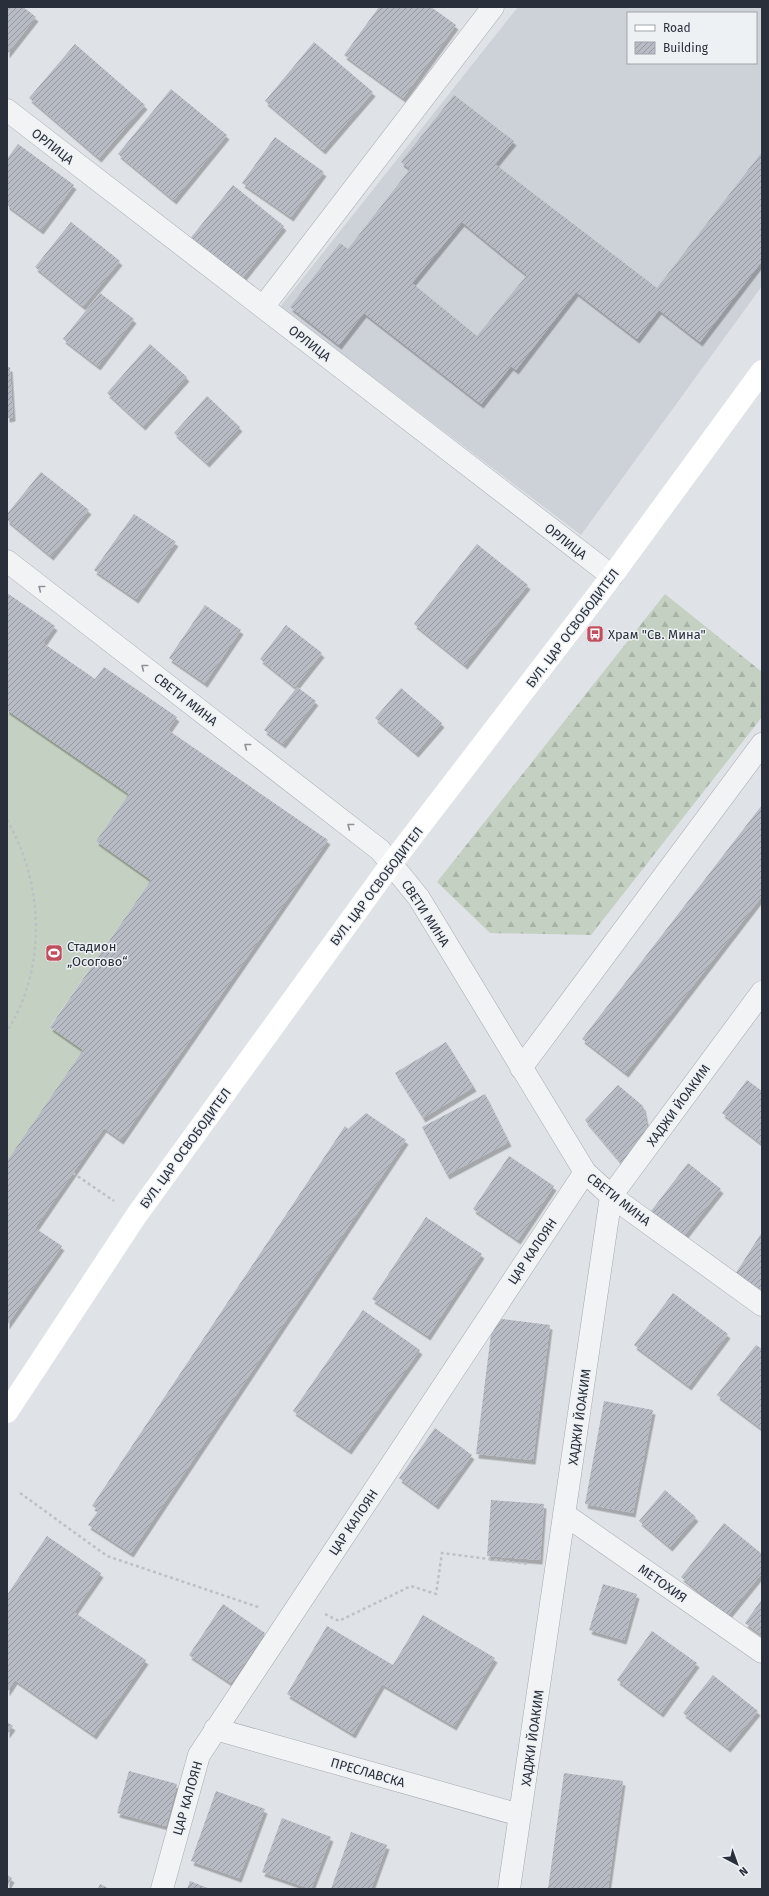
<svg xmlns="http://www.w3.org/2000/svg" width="769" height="1896" font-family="'Fira Sans',sans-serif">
<defs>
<pattern id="forest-firs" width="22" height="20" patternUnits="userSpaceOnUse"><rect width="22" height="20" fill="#c4d0c1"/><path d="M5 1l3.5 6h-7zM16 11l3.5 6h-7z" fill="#a8b3a7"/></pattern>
<pattern id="building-hatch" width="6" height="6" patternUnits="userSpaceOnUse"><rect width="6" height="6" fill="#b7bbc3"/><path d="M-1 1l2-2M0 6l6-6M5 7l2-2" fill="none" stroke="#9598a0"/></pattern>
<filter id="shadow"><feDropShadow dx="2.5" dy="4.5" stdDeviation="0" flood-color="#0004"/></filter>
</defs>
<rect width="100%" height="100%" fill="#dfe2e7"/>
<path fill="#cdd1d8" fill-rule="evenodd" d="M518,7H762V286L581,535L280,307ZM628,13H756V63H628Z"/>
<path fill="url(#forest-firs)" d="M665,594L762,672V717L591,935L490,933L437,882Z"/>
<path fill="#c4d0c1" d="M7,710L129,794L96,841L151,880L50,1026L83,1050L7,1161Z"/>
<path fill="url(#building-hatch)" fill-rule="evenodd" filter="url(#shadow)" d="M7,7H23L36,17L7,54Z
M379,7H431L456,25L403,98L344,55Z
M314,42L373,92L323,150L265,101Z
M75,44L145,105L99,158L29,98Z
M171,89L227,135L174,200L118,154Z
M454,95L514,141L495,164L657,288L762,152V261L700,342L659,310L637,339L576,292L516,370L511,366L481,404L364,313L339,345L290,307L340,243L348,249L410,169L401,162ZM462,222L527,275L477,336L412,283Z
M275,137L324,172L291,217L242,183Z
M18,144L74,185L41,230L7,205V159Z
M233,185L284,226L240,281L189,240Z
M71,222L120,261L83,306L35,267Z
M100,293L134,319L98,366L63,339Z
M150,344L187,377L143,426L107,393Z
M7,367H10L13,417L7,418Z
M207,396L240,427L207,463L174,433Z
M41,472L89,510L51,556L7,520V514Z
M134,514L176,542L136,599L94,570Z
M477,544L528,585L465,665L414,624Z
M7,593L55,626L43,643L95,679L104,667L177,717L168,730L328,840L121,1140L104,1128L35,1228L62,1246L7,1325V1161L83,1050L50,1027L151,880L96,841L129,794L7,710Z
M205,605L241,630L205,683L169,658Z
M286,625L322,653L295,687L260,659Z
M297,687L316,701L283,744L264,730Z
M401,688L442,723L416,753L375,718Z
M762,805V896L626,1073L582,1039Z
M446,1042L474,1087L423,1118L395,1073Z
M747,1080L762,1091V1144L722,1113Z
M618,1085L643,1106L649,1136L622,1164L585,1120Z
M485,1094L509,1142L447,1175L422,1127Z
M366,1113L406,1140L131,1553L88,1525L99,1510L92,1506L345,1126L348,1129Z
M509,1156L554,1186L518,1240L473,1209Z
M688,1163L721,1189L681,1240L648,1215Z
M426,1217L482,1254L428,1336L372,1299Z
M762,1232V1294L734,1276Z
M673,1293L728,1334L689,1386L634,1345Z
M363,1310L420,1350L349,1450L293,1411Z
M493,1318L550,1325L533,1460L476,1454Z
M756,1345L762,1349V1429L717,1395Z
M604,1401L653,1410L633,1513L585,1504Z
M435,1428L472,1455L436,1505L399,1478Z
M665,1490L696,1517L670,1547L639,1521Z
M491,1500L544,1504L540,1560L487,1556Z
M724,1523L762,1554V1573L728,1615L681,1577Z
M47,1536L101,1573L74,1612L146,1660L94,1735L15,1680L7,1692V1595Z
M603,1584L637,1594L624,1640L589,1630Z
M762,1599V1635L745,1623Z
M223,1604L265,1633L231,1683L189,1655Z
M423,1615L495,1658L454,1726L382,1684L353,1734L287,1694L327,1626L393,1665Z
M652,1631L697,1663L661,1713L617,1680Z
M713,1675L758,1711L728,1748L683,1713Z
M7,1722L13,1726L7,1734Z
M129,1771L177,1784L166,1826L117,1813Z
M564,1773L623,1781L608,1889H548Z
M216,1791L265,1809L239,1878L191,1861Z
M282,1818L331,1837L311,1889L262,1872Z
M351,1832L387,1845L371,1889H331Z
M7,1875L12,1878L7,1887Z
M190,1881L210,1889H187Z
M100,1884L110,1889H98Z"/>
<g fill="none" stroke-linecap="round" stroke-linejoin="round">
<defs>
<path id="minor" d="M7,110L612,576
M263,307L493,7
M7,561L380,850L419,898L585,1172L611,1196L762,1305
M521,1068L762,744
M564,1514L762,1652
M215,1729L520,1815
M162,1889L199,1755L585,1172
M509,1889L611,1196L762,992"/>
</defs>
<use href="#minor" stroke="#a5a9b0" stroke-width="23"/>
<path stroke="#bdc0c5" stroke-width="2.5" stroke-dasharray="3 3" stroke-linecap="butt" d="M7,820C44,883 47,969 7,1031
M73,1173L114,1201
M20,1493L107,1556L261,1608
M325,1614L339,1621L411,1586L436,1594L442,1553L528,1564"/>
<use href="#minor" stroke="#f1f3f5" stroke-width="22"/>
<path stroke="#fff" stroke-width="22" d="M7,1412L136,1216L391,864L612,576L762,371"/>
</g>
<defs><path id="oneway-chevron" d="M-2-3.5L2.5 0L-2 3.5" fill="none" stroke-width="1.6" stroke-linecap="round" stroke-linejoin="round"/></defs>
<g stroke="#8d9298">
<use href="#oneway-chevron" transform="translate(41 588) rotate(-142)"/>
<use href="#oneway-chevron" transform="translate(144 667) rotate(-142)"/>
<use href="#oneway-chevron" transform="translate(247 746) rotate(-142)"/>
<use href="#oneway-chevron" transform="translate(350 826) rotate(-142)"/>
</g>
<defs>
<symbol id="bus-square" viewBox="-11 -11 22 22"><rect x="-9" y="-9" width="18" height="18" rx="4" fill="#c04f5e" stroke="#eef1f4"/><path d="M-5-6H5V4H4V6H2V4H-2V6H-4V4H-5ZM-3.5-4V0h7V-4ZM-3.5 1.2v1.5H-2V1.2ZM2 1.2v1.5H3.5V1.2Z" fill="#fff"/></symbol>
<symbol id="stadium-square" viewBox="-11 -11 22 22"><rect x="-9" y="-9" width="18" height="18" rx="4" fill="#c04f5e" stroke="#eef1f4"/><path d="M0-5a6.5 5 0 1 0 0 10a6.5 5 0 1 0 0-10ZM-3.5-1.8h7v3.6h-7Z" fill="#fff"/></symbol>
</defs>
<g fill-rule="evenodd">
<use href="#bus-square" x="585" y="624" width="20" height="20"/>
<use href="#stadium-square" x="44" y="943" width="20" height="20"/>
</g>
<g text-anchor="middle" stroke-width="3" stroke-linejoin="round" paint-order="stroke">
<g font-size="13" fill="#29303c" stroke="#eef1f4">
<text transform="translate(53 146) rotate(38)" y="5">ОРЛИЦА</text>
<text transform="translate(310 343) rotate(38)" y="5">ОРЛИЦА</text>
<text transform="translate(566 541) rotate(38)" y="5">ОРЛИЦА</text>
<text transform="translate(572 628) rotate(-53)" y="5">БУЛ. ЦАР ОСВОБОДИТЕЛ</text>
<text transform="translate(186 699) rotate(38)" y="5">СВЕТИ МИНА</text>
<text transform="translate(376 886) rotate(-53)" y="5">БУЛ. ЦАР ОСВОБОДИТЕЛ</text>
<text transform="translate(426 913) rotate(57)" y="5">СВЕТИ МИНА</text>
<text transform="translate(678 1105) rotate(-54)" y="5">ХАДЖИ ЙОАКИМ</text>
<text transform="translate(185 1148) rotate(-54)" y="5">БУЛ. ЦАР ОСВОБОДИТЕЛ</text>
<text transform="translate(619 1199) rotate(38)" y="5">СВЕТИ МИНА</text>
<text transform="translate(532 1251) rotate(-56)" y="5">ЦАР КАЛОЯН</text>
<text transform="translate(579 1417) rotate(-82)" y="5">ХАДЖИ ЙОАКИМ</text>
<text transform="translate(353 1522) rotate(-56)" y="5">ЦАР КАЛОЯН</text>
<text transform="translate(663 1583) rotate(35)" y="5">МЕТОХИЯ</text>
<text transform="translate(532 1738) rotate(-82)" y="5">ХАДЖИ ЙОАКИМ</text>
<text transform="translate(368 1772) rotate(16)" y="5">ПРЕСЛАВСКА</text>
<text transform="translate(187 1798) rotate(-74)" y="5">ЦАР КАЛОЯН</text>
</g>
<g font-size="13" fill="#29303c" stroke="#eef1f4" text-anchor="start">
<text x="608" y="639">Храм "Св. Мина"</text>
<text x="67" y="951">Стадион<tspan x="67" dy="15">„Осогово“</tspan></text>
</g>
</g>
<rect width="769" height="1896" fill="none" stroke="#29303c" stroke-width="16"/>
<rect x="627" y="12" width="130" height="52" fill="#eef1f4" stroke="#9fa4aa"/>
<rect x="635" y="25" width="20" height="6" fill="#ffffff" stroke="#9fa4aa"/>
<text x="663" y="32" font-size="12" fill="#29303c">Road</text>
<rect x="635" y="42" width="20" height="12" fill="url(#building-hatch)" stroke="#9fa4aa"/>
<text x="663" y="52" font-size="12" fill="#29303c">Building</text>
<g transform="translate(737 1864) rotate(139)" stroke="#eef1f4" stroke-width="3" paint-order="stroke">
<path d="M0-3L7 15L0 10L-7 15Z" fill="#29303c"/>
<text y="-6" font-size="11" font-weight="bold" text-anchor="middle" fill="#29303c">N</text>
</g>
</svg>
